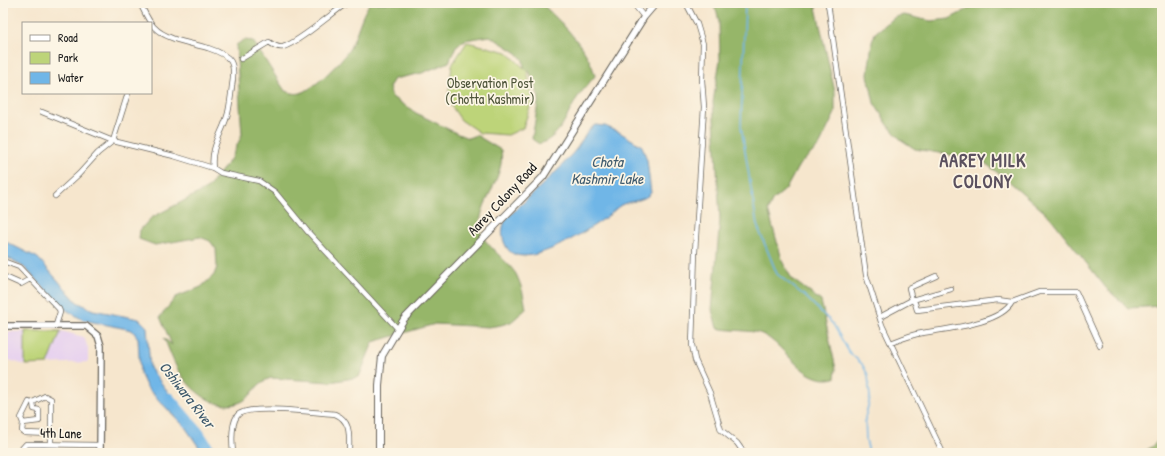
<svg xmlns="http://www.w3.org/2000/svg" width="1165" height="456" font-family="'Patrick Hand',sans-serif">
<rect width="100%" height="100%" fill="#fcf5e5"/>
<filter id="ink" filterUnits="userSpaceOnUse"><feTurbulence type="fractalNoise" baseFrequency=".025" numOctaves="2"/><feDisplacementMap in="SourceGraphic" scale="8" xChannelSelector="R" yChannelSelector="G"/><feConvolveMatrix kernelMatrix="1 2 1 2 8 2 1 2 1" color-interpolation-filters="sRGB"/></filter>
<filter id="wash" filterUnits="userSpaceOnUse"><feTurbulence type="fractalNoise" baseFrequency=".012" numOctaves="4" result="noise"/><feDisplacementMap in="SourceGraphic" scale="16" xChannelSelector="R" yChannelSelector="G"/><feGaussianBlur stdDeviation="0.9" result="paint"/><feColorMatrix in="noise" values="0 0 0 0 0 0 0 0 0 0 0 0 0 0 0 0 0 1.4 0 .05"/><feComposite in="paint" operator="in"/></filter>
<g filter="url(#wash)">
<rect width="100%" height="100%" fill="#f6e6cd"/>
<path fill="#e7d2ef" d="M61,331L84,337L88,348V362L25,365L3,358V332Z"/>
<path fill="#bdd479" stroke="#6c784a" d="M467,42L507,52L527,71L533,98L523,128L508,135L480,133L461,120L448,101L452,65Z
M25,331H61L48,364L25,365Z"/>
<path fill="#96b669" stroke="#596942" d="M370,3H541C561,22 589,49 595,76C589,83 582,91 577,98C566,116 560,138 539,144L532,139L539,97L529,71L524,68L523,60L517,53L490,36L465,40L456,46L449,62L422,73L394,79L389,87L392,97L416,113L458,134L468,138L476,135L501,150C506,177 478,202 480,229C480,241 508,261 516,274C522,286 524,297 526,309L511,322L501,325L489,327L435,324L373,342L359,377L330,382L271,378C255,383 255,394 243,401C221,413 196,395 183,377C174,366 170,351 164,338L172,345L160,317L176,297L201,287L214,275L217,267L216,249L210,241L200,237L155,245L139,239L140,230L151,218L208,188L230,160L242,135L236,45L244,40L253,41L285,91C292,93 297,95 303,92C316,87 343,60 350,48C358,33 360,17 370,3Z
M711,3H815L835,92V113L819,146L799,165L786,189L772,201L768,210L783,263L792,279L821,301L836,369L835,378C803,386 787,346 762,334C754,330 728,331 717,328L712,310L720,219L713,102L720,60L719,22L717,12Z
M980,3H1162V306L1128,308L1106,288L1050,217L1011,183L981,160L915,149L900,139L888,125L874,103L868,75L872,42L875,33L895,17L904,15L931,21L949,19Z
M1162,436V453H1142L1153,446Z"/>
<path fill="#70b6e7" stroke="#466982" d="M595,125L605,126L619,132L642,146L647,160L651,193C643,202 631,200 621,205C616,208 613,212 609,215C592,228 523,274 507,248C501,238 501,229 506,219L562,166C566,159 572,155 577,148C583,139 586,132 595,125Z
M6,242L38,258L77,302L93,310L139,319L147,327L150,368L214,453H203L185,427L147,388L140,373L138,338L132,330L83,320L63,308L25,268L3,255V243Z"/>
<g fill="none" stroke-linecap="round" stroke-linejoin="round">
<path stroke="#70b6e7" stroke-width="1.5" d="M745,3L741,126L757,225L777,274L806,297L833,324L849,352L862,364L868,375L870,398L865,418L866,439L869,453"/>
<path stroke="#70b6e7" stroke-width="8" d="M170,397L199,431L213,453"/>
</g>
</g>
<g filter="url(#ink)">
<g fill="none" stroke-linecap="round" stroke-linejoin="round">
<defs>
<path id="minor" d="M140,3C144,11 148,21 154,27C166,40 191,43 208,48C232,56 236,62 232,86C231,95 230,104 228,113C223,133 210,146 213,168
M633,3L644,17
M686,3L697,24L703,44L702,80L704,107L695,252L692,345L695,360L710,393L721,430L737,443L744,453
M828,3L866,275L882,325L943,453
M828,6L835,3
M241,59L269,42C273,45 278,48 283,47C298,43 332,13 347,3
M42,112L113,141L174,156L213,168L221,173L259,181L275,192L308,232L398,329
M55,196L79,174L98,153L113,141L128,93
M3,261L19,267L59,309L60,312L56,325
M3,276L21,284L30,279
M936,276L909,288L912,300L951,289
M1012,302L1039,292H1076L1100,345
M880,317L912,300L915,303L917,310L998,300L1012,302C1000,325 941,329 917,334C908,336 899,340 891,343
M23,423L21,418L29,402
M51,434L25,433L22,431L23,423L39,421V410L34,409L33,402L45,396L51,399V444
M18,453L26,444L100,445
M233,453C232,443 231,425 237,416C245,403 318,413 335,414C352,421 349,437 349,453"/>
<path id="tertiary" d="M3,326H86L98,336L101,346L100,453"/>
<path id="secondary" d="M379,453V385L382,356L404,319L543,177L644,17L656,3"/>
</defs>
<use href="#minor" stroke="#68635a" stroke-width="6"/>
<use href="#tertiary" stroke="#68635a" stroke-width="8"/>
<use href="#secondary" stroke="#68635a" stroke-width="8"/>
<use href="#minor" stroke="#fff" stroke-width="4.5"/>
<use href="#tertiary" stroke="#fff" stroke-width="5.5"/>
<use href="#secondary" stroke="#fff" stroke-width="6"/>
</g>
</g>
<g text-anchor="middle" stroke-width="3.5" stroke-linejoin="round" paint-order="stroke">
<g font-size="14" fill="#4c5338" stroke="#fcf5e5">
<text x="490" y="88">Observation Post<tspan x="490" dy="16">(Chotta Kashmir)</tspan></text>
</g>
<g font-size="14" fill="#1c1c1c" stroke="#fcf5e5">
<text transform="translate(502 199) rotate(-47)" y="5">Aarey Colony Road</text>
<text transform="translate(61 433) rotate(1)" y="5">4th Lane</text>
</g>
<g font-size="15" font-style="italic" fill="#3e5a6d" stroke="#fcf5e5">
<text x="607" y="167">Chota<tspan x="607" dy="17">Kashmir Lake</tspan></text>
<text transform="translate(187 395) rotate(52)" y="5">Oshiwara River</text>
</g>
<g font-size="18" font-weight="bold" letter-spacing="1" fill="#5b515f" stroke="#fcf5e5">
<text x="983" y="167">AAREY MILK<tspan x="983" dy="21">COLONY</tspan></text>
</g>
</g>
<rect width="1165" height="456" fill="none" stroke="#fcf5e5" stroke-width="16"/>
<rect x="22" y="22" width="130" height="72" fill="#fcf5e5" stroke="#a29e95"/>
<rect x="30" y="35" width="20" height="6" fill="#ffffff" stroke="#a29e95"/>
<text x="58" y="42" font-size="12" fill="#1c1c1c">Road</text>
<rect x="30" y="52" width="20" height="12" fill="#bdd479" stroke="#a29e95"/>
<text x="58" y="62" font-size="12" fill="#1c1c1c">Park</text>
<rect x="30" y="72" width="20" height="12" fill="#70b6e7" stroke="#a29e95"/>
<text x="58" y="82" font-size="12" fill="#1c1c1c">Water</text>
</svg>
